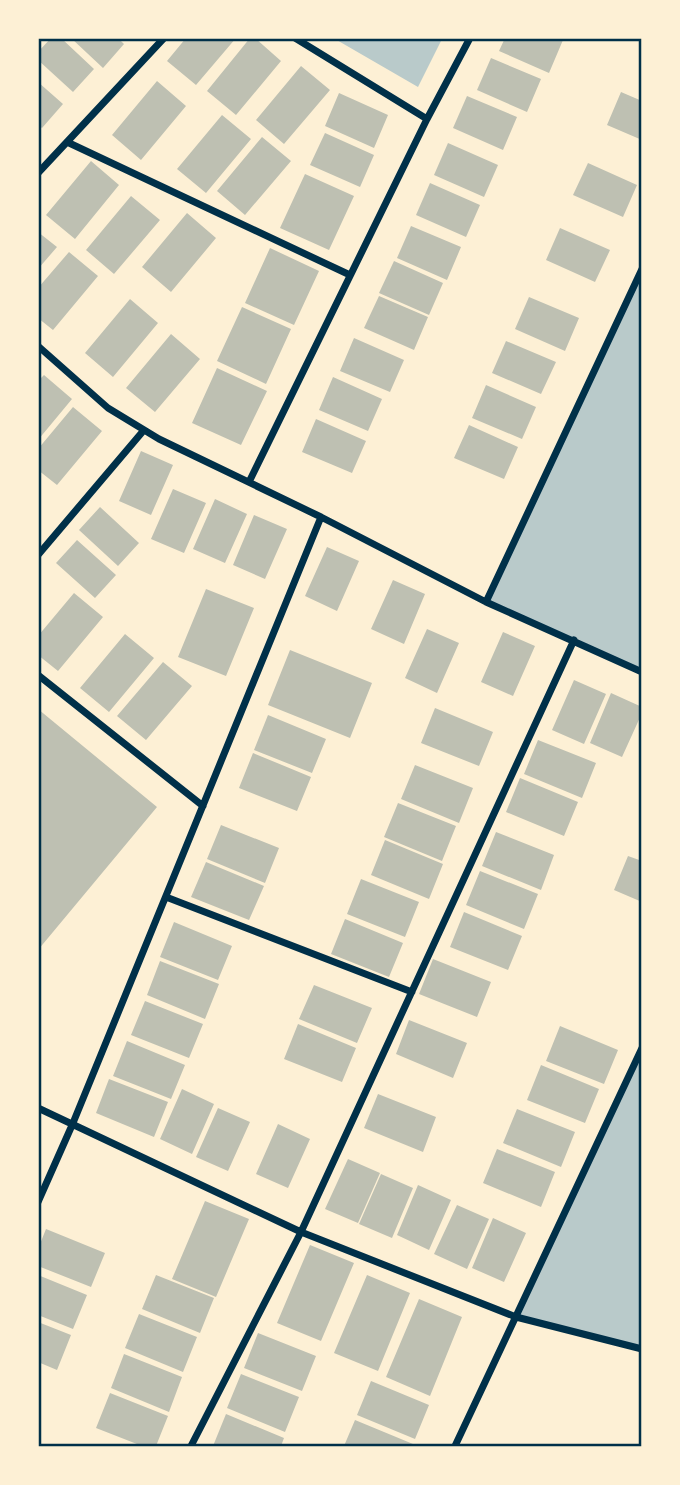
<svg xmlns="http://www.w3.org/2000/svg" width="680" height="1485" font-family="'Titillium Web',sans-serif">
<rect width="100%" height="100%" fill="#fdf0d5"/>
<path fill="#b9caca" d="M335,39L442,38V39L418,87Z
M641,269V674L486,602Z
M641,1054V1349L516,1317Z"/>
<path fill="#bec0b2" d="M51,38H61L94,69L73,92L38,60V52Z
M71,38H118L124,44L103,68Z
M186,38H236L196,85L167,61Z
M250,38H255L281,61L236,115L207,91Z
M505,38H558L563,40L549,73L499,51Z
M491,58L541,79L527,112L477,90Z
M301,66L330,90L284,144L256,120Z
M157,81L186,106L141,160L112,135Z
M38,82L63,104L42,128L38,125Z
M621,92L642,101V140L607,125Z
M339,93L388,115L374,148L325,126Z
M467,96L517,117L503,150L453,128Z
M222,115L251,139L206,193L177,169Z
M325,133L374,155L360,187L310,165Z
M262,137L291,161L245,215L217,191Z
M448,143L498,165L484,197L434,175Z
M91,161L119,185L75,239L46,215Z
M588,163L637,185L623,217L573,195Z
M305,174L354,196L329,250L280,228Z
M430,183L480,205L466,237L416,215Z
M131,196L160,220L114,274L86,250Z
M187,213L216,238L171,292L142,267Z
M411,226L461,247L447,280L397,258Z
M560,228L610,250L595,282L546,260Z
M38,232L57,247L38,269Z
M270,248L319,271L294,325L245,303Z
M69,252L98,276L53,330L38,318V288Z
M394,261L443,283L429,315L379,293Z
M379,296L428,317L414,350L364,328Z
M529,297L579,318L565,351L515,329Z
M130,299L158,323L113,377L85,353Z
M242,307L291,329L266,384L217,361Z
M171,334L200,359L155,412L126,388Z
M354,338L404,360L390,392L340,371Z
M506,341L556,362L541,394L492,373Z
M217,368L267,391L241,445L192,423Z
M44,375L72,399L38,440V381Z
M333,377L382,399L368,431L319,410Z
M486,385L536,407L522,439L472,418Z
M73,407L102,431L57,485L38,470V449Z
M316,419L366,441L352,473L302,452Z
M469,425L518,447L504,479L454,458Z
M141,451L173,465L151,515L119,501Z
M173,489L206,503L184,553L151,539Z
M215,499L247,514L225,563L193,549Z
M100,507L139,543L118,566L79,530Z
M254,515L287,529L265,579L233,565Z
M77,540L116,575L95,598L56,563Z
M327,547L359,561L337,611L305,596Z
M393,580L425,594L404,644L371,629Z
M206,589L254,608L226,676L178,657Z
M74,593L103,617L58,671L38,655V636Z
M427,629L459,643L437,693L405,678Z
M503,632L535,646L513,696L481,682Z
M125,634L154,658L109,712L80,688Z
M290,650L372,683L350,738L268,705Z
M163,662L192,686L146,740L117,716Z
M574,680L606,694L584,744L552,730Z
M611,693L642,707V713L622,757L590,743Z
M435,708L493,732L479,766L421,743Z
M38,709L157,807L38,950Z
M268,715L326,739L312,773L254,750Z
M538,740L596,763L582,798L524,774Z
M253,753L311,777L297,811L239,788Z
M415,765L473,788L459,823L401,799Z
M520,778L578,802L564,836L506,812Z
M398,803L456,826L442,861L384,837Z
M221,825L279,848L265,883L207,859Z
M496,832L554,855L541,890L482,866Z
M385,840L443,864L429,899L371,875Z
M628,856L642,861V902L614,890Z
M206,862L264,886L249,920L191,897Z
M480,871L538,894L524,929L466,905Z
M361,879L419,902L405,937L347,914Z
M464,912L522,936L508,970L450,947Z
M345,919L403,943L389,977L331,954Z
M174,922L232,946L218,980L160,957Z
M433,959L491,982L477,1017L419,994Z
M160,961L219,984L205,1019L147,995Z
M314,985L372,1008L357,1043L299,1019Z
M145,1001L203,1024L189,1058L131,1035Z
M409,1020L467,1043L453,1078L396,1054Z
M298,1024L356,1048L342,1082L284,1059Z
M560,1026L618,1050L604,1084L546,1061Z
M127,1041L185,1065L171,1099L113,1076Z
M541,1065L599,1089L585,1123L527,1100Z
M109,1079L168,1102L154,1137L96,1113Z
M182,1089L214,1104L192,1154L160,1139Z
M378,1094L436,1117L423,1152L364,1128Z
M218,1108L250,1122L228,1171L196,1157Z
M517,1109L575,1132L561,1167L503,1143Z
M278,1124L310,1139L288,1188L256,1174Z
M497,1149L555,1172L541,1207L483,1183Z
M348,1159L380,1173L358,1223L325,1209Z
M381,1174L413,1188L392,1238L359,1224Z
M418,1185L451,1200L429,1250L397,1235Z
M205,1201L249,1219L216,1297L172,1279Z
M457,1205L489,1219L467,1269L434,1254Z
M493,1218L526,1233L504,1282L472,1268Z
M46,1229L105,1253L91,1287L38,1266V1249Z
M310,1245L354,1263L321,1341L277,1323Z
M38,1275L87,1295L73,1329L38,1315Z
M156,1275L214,1298L200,1333L142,1309Z
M367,1275L410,1293L378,1371L334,1353Z
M419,1299L462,1317L430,1396L386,1377Z
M139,1314L197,1337L183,1372L125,1348Z
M38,1322L71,1335L57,1370L38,1362Z
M258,1333L316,1356L302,1391L244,1368Z
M124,1354L182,1377L169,1412L111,1388Z
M241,1374L299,1397L285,1432L227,1408Z
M371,1381L429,1405L415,1439L357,1415Z
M110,1393L168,1416L156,1446H142L96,1428Z
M226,1414L284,1438L281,1446H213Z
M355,1420L413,1444L412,1446H344Z"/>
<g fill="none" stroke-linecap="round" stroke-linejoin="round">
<path stroke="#003049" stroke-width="7" d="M295,38L427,119
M67,142L350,275
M38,173L164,38
M38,346L108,408L159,439L321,517L486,602L642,672
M249,482L427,119L470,38
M38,555L144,430
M486,602L642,269
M38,675L203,806
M166,897L412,992
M38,1108L301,1232L516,1317L642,1349
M38,1202L73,1123L321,517
M191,1446L301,1232L574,640
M455,1446L642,1048"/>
</g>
<rect width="680" height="1485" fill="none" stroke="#fdf0d5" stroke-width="80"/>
<rect x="40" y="40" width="600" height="1405" fill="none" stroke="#003049" stroke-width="2.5"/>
</svg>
